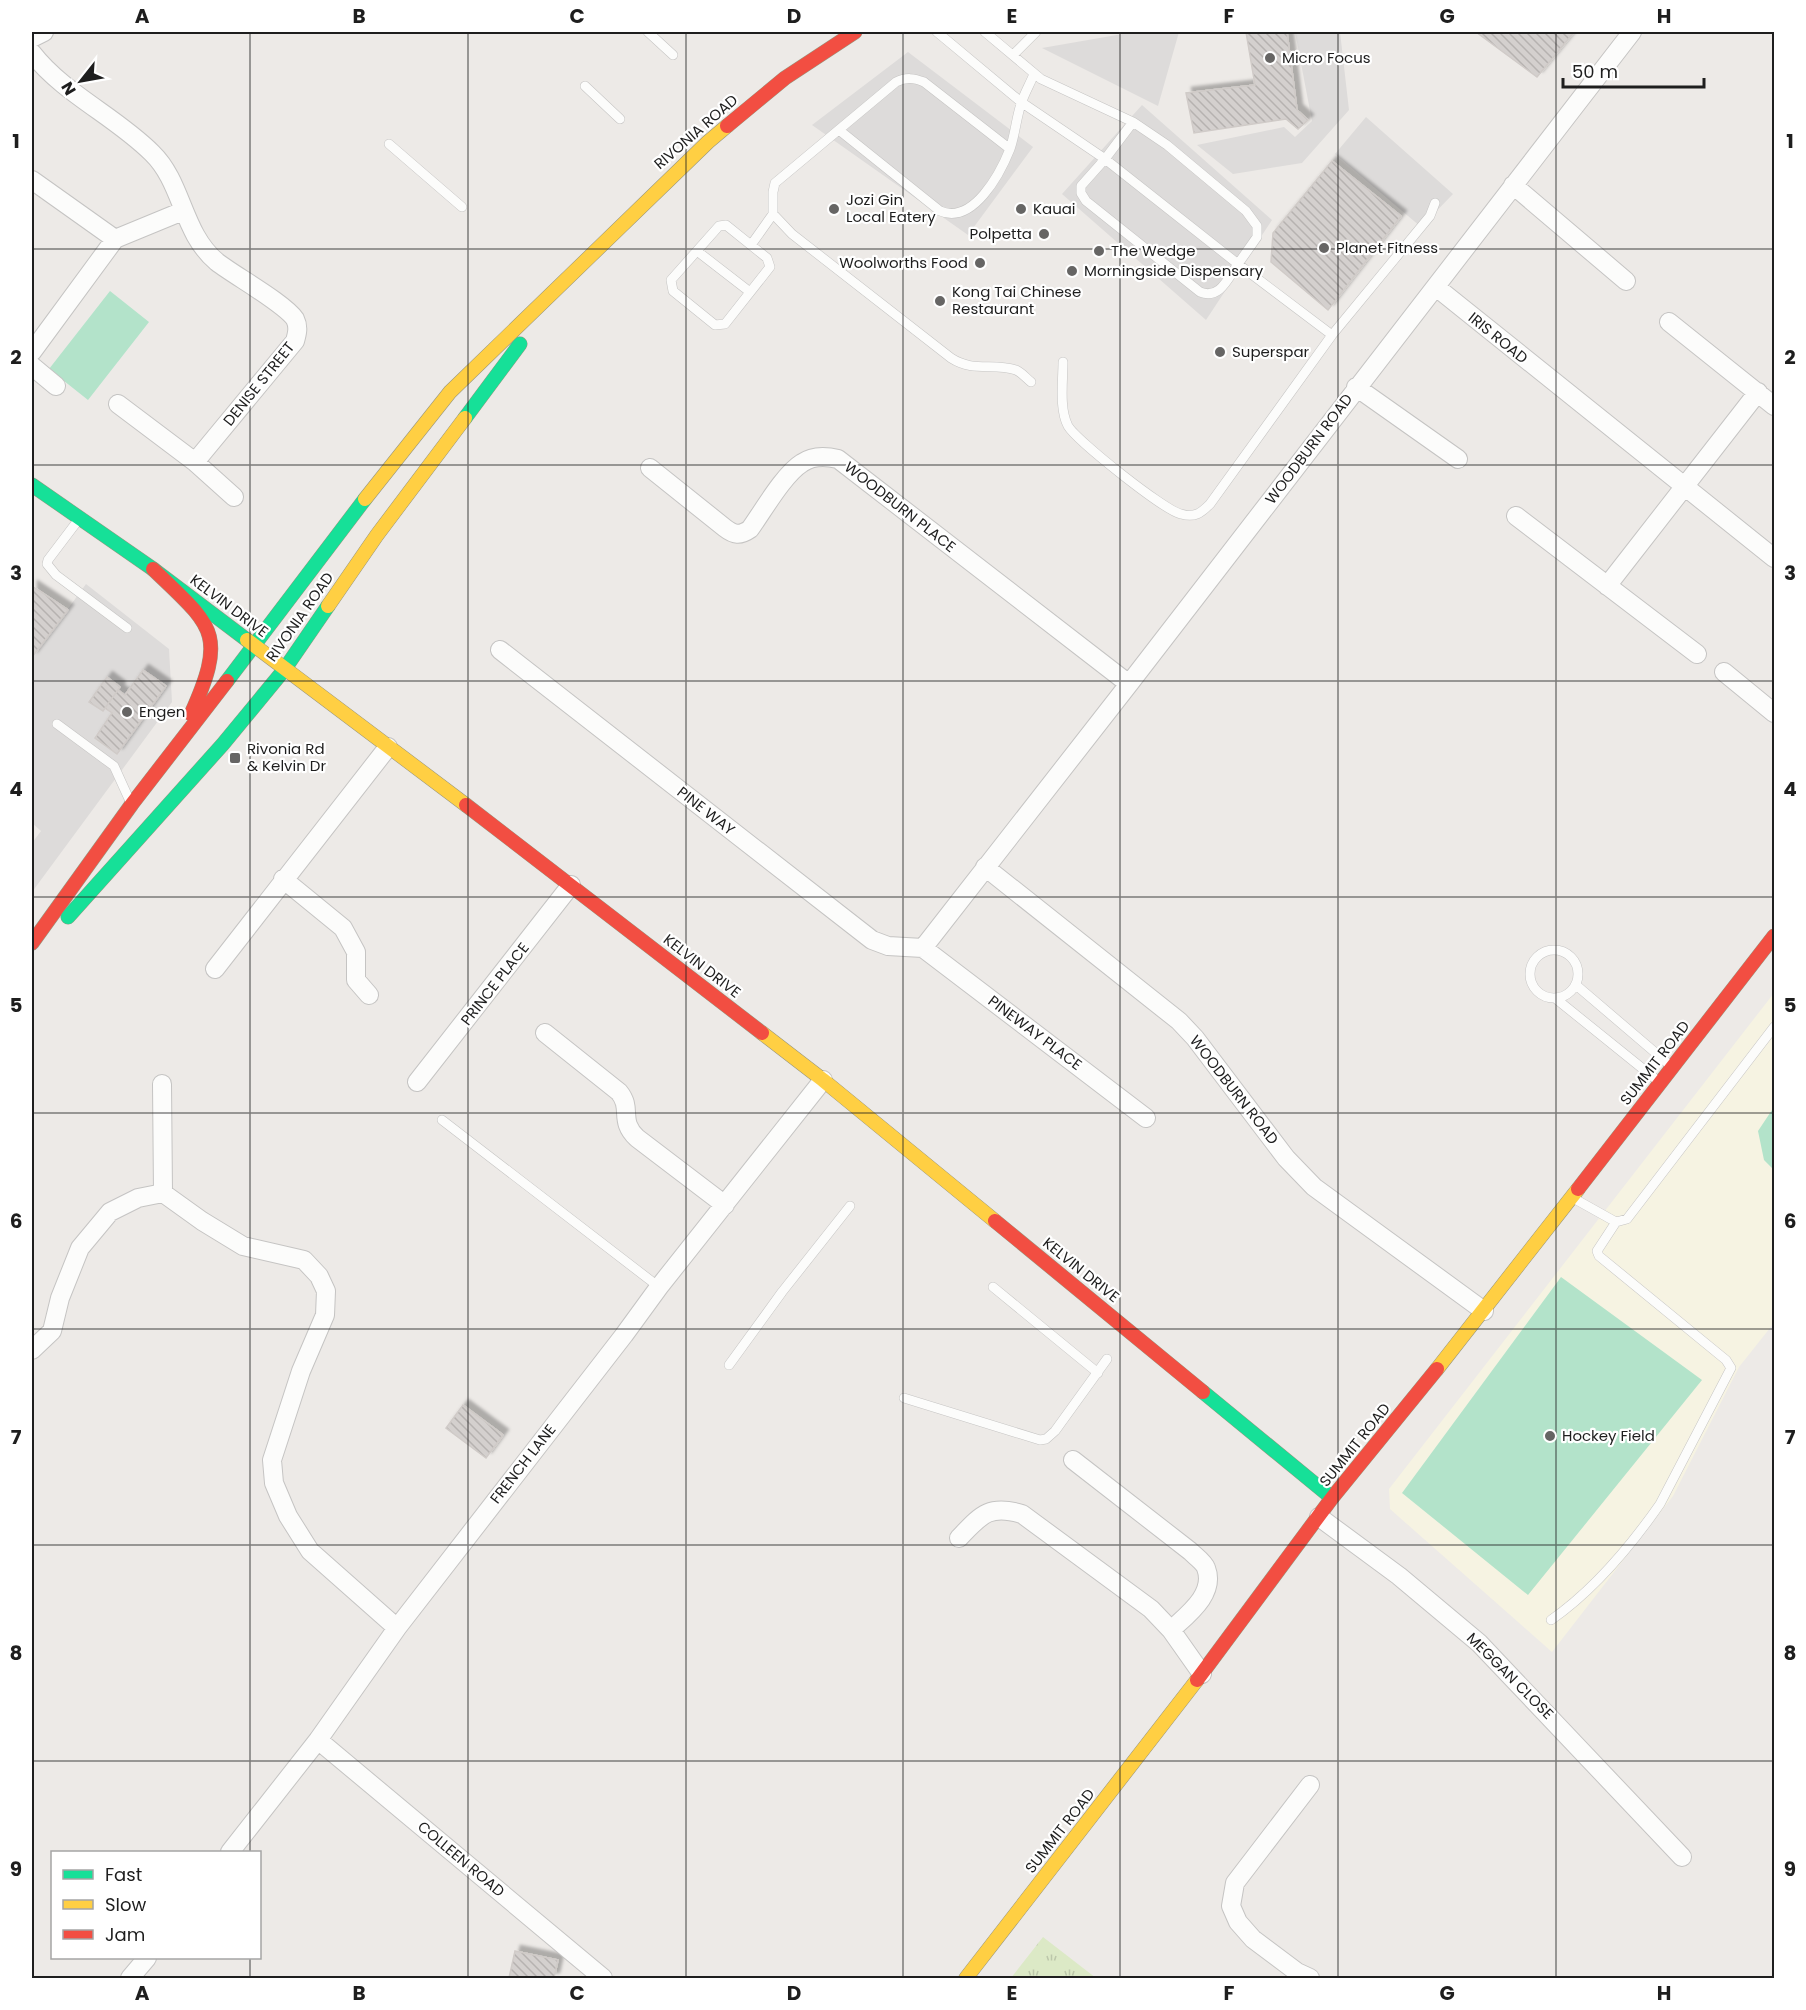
<svg xmlns="http://www.w3.org/2000/svg" width="1806" height="2010" font-family="Poppins,sans-serif">
<defs>
<pattern id="grass-tufts" width="24" height="20" patternUnits="userSpaceOnUse" patternTransform="scale(1.5)"><rect width="24" height="20" fill="#dce9c6"/><path d="M3 7l-1-3M5 7V3M7 7l1-3M15 17l-1-3M17 17v-4M19 17l1-3" fill="none" stroke="#bcc7aa"/></pattern>
<pattern id="building-back-hatch" width="6" height="6" patternUnits="userSpaceOnUse" patternTransform="scale(1.5)"><rect width="6" height="6" fill="#d4d0ce"/><path d="M-1 5l2 2M0 0l6 6M5-1l2 2" fill="none" stroke="#b6b2b0"/></pattern>
<filter id="shadow"><feDropShadow dx="5.5" dy="-5.5" stdDeviation="1.5" flood-color="#0004"/></filter>
</defs>
<rect width="100%" height="100%" fill="#edeae7"/>
<path fill="#f6f3e2" d="M1774,993V1323L1739,1367L1673,1496L1552,1652L1390,1509L1389,1489Z"/>
<path fill="url(#grass-tufts)" d="M1043,1937L1096,1978H1011Z"/>
<path fill="#b3e3ca" d="M110,291L149,322L88,400L49,369Z
M1774,1107V1170L1764,1160L1758,1131Z
M1561,1277L1702,1380L1528,1595L1402,1493Z"/>
<path fill="#dddbda" d="M1134,32H1179L1158,106L1042,48Z
M1295,32H1340L1349,110L1302,163L1233,174L1197,145L1284,127L1295,137L1312,121Z
M908,52L1033,147L968,235L812,125Z
M1142,105L1272,220L1206,320L1062,194Z
M1366,117L1453,194L1421,227L1335,154Z
M86,584L169,649L172,702L32,892V843L41,831L32,823V658Z"/>
<path fill="url(#building-back-hatch)" stroke="#d0cbc8" stroke-width="1.5" filter="url(#shadow)" d="M1246,32H1287L1297,110L1308,120L1298,129L1286,119L1194,133L1186,93L1255,85Z
M1476,32H1574L1537,77Z
M1332,161L1401,216L1328,310L1271,262L1273,233Z
M32,586L68,610L32,657Z
M143,670L166,686L117,754L95,738L112,713L105,708L118,690L125,695Z
M107,677L120,687L103,711L89,702Z
M463,1405L503,1435L486,1458L446,1428Z
M515,1951L558,1960L554,1978H509Z"/>
<g fill="none" stroke-linecap="round" stroke-linejoin="round">
<defs>
<path id="lane" d="M648,32L673,55
M937,32L1021,102L1105,159L1238,264L1257,237V226L1246,211L1167,145L1133,122L1041,79L985,32
M1013,55L1036,32
M585,86L620,119
M1133,122L1105,159L1081,186V193L1086,201L1200,292C1220,300 1228,278 1238,264L1332,335
M839,130L940,211C973,225 1000,174 1010,149C1015,135 1016,119 1021,104C1024,94 1030,84 1034,74
M389,144L462,207
M1010,149L924,82C914,78 906,77 896,82L775,183L773,192V214L792,234L951,358C974,373 993,362 1016,370C1021,372 1026,378 1031,382
M726,225L767,258L770,267L725,324L715,325L673,291L671,280L719,226Z
M751,245L773,214
M697,251L750,292
M1063,362C1063,381 1059,409 1068,426C1077,441 1165,511 1181,514C1195,518 1201,513 1210,504L1332,335L1430,216L1435,203
M79,519L48,560L47,564L56,575L127,628
M57,724L114,766L129,799
M1530 974a24 24 0 1 1 48 0a24 24 0 1 1-48 0Z
M1576,985L1671,1066
M1555,998L1658,1081
M442,1120L659,1287
M1573,1198L1616,1222L1627,1219L1774,1027
M993,1287L1098,1373
M729,1365L782,1292L850,1206
M904,1398L1040,1440L1046,1439L1055,1431L1107,1359
M1551,1620C1594,1590 1630,1547 1660,1504L1731,1368L1726,1360L1599,1256L1597,1251L1616,1222"/>
<path id="street" d="M32,38L44,32
M32,53C64,94 115,116 152,153C183,183 182,233 217,262C235,276 284,303 295,319C299,327 297,334 295,341L195,462
M32,180L115,239
M1513,185L1626,281
M1436,287L1774,558
M1669,322L1774,406
M32,352L115,239L183,211
M32,366L56,386
M1356,387L1458,459
M118,404L195,462L234,497
M650,468L725,528C734,535 740,536 750,529C763,511 784,474 802,463C812,456 826,456 838,459L1129,684
M1516,516L1697,654
M1607,586L1758,392
M500,650L872,940L888,946L923,948
M1724,672L1774,713
M985,867L1179,1021L1195,1038L1286,1158L1314,1187L1484,1311
M283,879L343,928L356,952V980L369,995
M923,948L1129,684L1632,32
M923,948L1146,1118
M215,969L388,747
M545,1033L619,1092C633,1109 618,1120 637,1138L725,1205
M417,1082L571,885
M162,1084L163,1193
M32,1350L52,1331L60,1298L80,1248L110,1212L138,1198L163,1193L202,1221L243,1246L304,1260L319,1276L326,1291L325,1315L301,1371L272,1460L274,1483L288,1516L310,1551L397,1628
M1073,1460L1190,1551C1195,1556 1204,1562 1206,1568C1216,1594 1187,1615 1171,1630
M1319,1517L1399,1576L1479,1643L1682,1857
M959,1538C981,1515 989,1504 1022,1514L1151,1609L1171,1630L1202,1674
M318,1740L603,1978
M1310,1785L1235,1883L1231,1906L1238,1922L1253,1939L1297,1972L1310,1978
M230,1852L318,1740L397,1628L624,1335L659,1287L823,1080
M130,1978L147,1958"/>
<path id="fast" d="M465,418L520,344
M32,485L153,569L247,640
M227,681L365,499
M68,917L223,744L284,670L328,606
M1203,1392L1332,1498"/>
<path id="slow" d="M365,499L450,392L708,142L727,126
M328,606L377,535L465,418
M247,640L466,805
M762,1033L823,1080L995,1221
M1437,1369L1578,1189
M966,1978L1197,1680"/>
<path id="jam" d="M727,126L785,78L855,32
M153,569C212,626 228,632 191,714
M466,805L762,1033
M32,943L132,804L227,681
M1578,1189L1774,936
M995,1221L1203,1392
M1197,1680L1332,1498L1437,1369"/>
</defs>
<use href="#lane" stroke="#c5c4c3" stroke-width="10"/>
<use href="#street" stroke="#c5c4c3" stroke-width="20"/>
<use href="#fast" stroke="#97967f" stroke-width="15"/>
<use href="#slow" stroke="#97967f" stroke-width="15"/>
<use href="#jam" stroke="#97967f" stroke-width="15"/>
<use href="#lane" stroke="#fcfcfb" stroke-width="9"/>
<use href="#street" stroke="#fcfcfb" stroke-width="18"/>
<use href="#fast" stroke="#16e098" stroke-width="14"/>
<use href="#slow" stroke="#ffcf43" stroke-width="14"/>
<use href="#jam" stroke="#f24e42" stroke-width="14"/>
</g>
<path fill="none" stroke="#1e1e1e" stroke-width="1.5" stroke-opacity="0.55" d="M250,32V1852M468,32V1978M686,32V1978M903,32V1978M1120,32V1978M1338,32V1978M1556,32V1978M32,249H1774M32,465H1774M32,681H1774M32,897H1774M32,1113H1774M32,1329H1774M32,1545H1774M32,1761H1774M250,1958V1978"/>
<g fill="#666564" stroke="#fff" stroke-width="2">
<circle cx="1270" cy="58" r="6"/>
<circle cx="834" cy="209" r="6"/>
<circle cx="1021" cy="209" r="6"/>
<circle cx="1044" cy="234" r="6"/>
<circle cx="1324" cy="248" r="6"/>
<circle cx="1099" cy="251" r="6"/>
<circle cx="980" cy="263" r="6"/>
<circle cx="1072" cy="271" r="6"/>
<circle cx="940" cy="301" r="6"/>
<circle cx="1220" cy="352" r="6"/>
<circle cx="127" cy="712" r="6"/>
<rect x="229" y="752" width="12" height="12" rx="3"/>
<circle cx="1550" cy="1436" r="6"/>
</g>
<g text-anchor="middle" stroke-width="4.5" stroke-linejoin="round" paint-order="stroke">
<g font-size="15" fill="#1e1e1e" stroke="#fff" text-anchor="start">
<text x="1282" y="63">Micro Focus</text>
<text x="846" y="205">Jozi Gin<tspan x="846" dy="17">Local Eatery</tspan></text>
<text x="1033" y="214">Kauai</text>
<text x="1032" y="239" text-anchor="end">Polpetta</text>
<text x="1336" y="253">Planet Fitness</text>
<text x="1111" y="256">The Wedge</text>
<text x="968" y="268" text-anchor="end">Woolworths Food</text>
<text x="1084" y="276">Morningside Dispensary</text>
<text x="952" y="297">Kong Tai Chinese<tspan x="952" dy="17">Restaurant</tspan></text>
<text x="1232" y="357">Superspar</text>
<text x="139" y="717">Engen</text>
<text x="247" y="754">Rivonia Rd<tspan x="247" dy="17">&amp; Kelvin Dr</tspan></text>
<text x="1562" y="1441">Hockey Field</text>
</g>
<g font-size="15" fill="#1e1e1e" stroke="#fff">
<text transform="translate(696 132) rotate(-41)" y="5">RIVONIA ROAD</text>
<text transform="translate(1498 338) rotate(39)" y="5">IRIS ROAD</text>
<text transform="translate(259 384) rotate(-51)" y="5">DENISE STREET</text>
<text transform="translate(1309 449) rotate(-53)" y="5">WOODBURN ROAD</text>
<text transform="translate(900 507) rotate(38)" y="5">WOODBURN PLACE</text>
<text transform="translate(229 606) rotate(37)" y="5">KELVIN DRIVE</text>
<text transform="translate(300 617) rotate(-55)" y="5">RIVONIA ROAD</text>
<text transform="translate(706 811) rotate(38)" y="5">PINE WAY</text>
<text transform="translate(702 966) rotate(38)" y="5">KELVIN DRIVE</text>
<text transform="translate(495 984) rotate(-52)" y="5">PRINCE PLACE</text>
<text transform="translate(1035 1033) rotate(37)" y="5">PINEWAY PLACE</text>
<text transform="translate(1655 1063) rotate(-52)" y="5">SUMMIT ROAD</text>
<text transform="translate(1234 1090) rotate(52)" y="5">WOODBURN ROAD</text>
<text transform="translate(1081 1270) rotate(39)" y="5">KELVIN DRIVE</text>
<text transform="translate(1355 1445) rotate(-51)" y="5">SUMMIT ROAD</text>
<text transform="translate(523 1464) rotate(-52)" y="5">FRENCH LANE</text>
<text transform="translate(1510 1676) rotate(45)" y="5">MEGGAN CLOSE</text>
<text transform="translate(1060 1831) rotate(-52)" y="5">SUMMIT ROAD</text>
<text transform="translate(461 1859) rotate(40)" y="5">COLLEEN ROAD</text>
</g>
</g>
<rect width="1806" height="2010" fill="none" stroke="#ffffff" stroke-width="66"/>
<rect x="51" y="1851" width="210" height="108" fill="#ffffff" stroke="#a5a5a5" stroke-width="1.5"/>
<rect x="63" y="1870" width="30" height="9" fill="#16e098" stroke="#a5a5a5" stroke-width="1.5"/>
<text x="105" y="1881" font-size="18" fill="#1e1e1e">Fast</text>
<rect x="63" y="1900" width="30" height="9" fill="#ffcf43" stroke="#a5a5a5" stroke-width="1.5"/>
<text x="105" y="1911" font-size="18" fill="#1e1e1e">Slow</text>
<rect x="63" y="1930" width="30" height="9" fill="#f24e42" stroke="#a5a5a5" stroke-width="1.5"/>
<text x="105" y="1941" font-size="18" fill="#1e1e1e">Jam</text>
<g transform="translate(81 81) rotate(239)" stroke="#ffffff" stroke-width="4.5" paint-order="stroke">
<path d="M0-4.5L10 22L0 15L-10 22Z" fill="#1e1e1e"/>
<text y="-9" font-size="16" font-weight="bold" text-anchor="middle" fill="#1e1e1e">N</text>
</g>
<path d="M1563 78v9h141v-9" fill="none" stroke="#1e1e1e" stroke-width="3"/>
<text x="1572" y="78" font-size="18" fill="#1e1e1e" stroke="#ffffff" stroke-width="4.5" paint-order="stroke">50 m</text>
<rect x="33" y="33" width="1740" height="1944" fill="none" stroke="#1e1e1e" stroke-width="2"/>
<g font-size="20" text-anchor="middle" font-weight="bold" fill="#1e1e1e">
<text x="142" y="23">A</text>
<text x="359" y="23">B</text>
<text x="577" y="23">C</text>
<text x="794" y="23">D</text>
<text x="1012" y="23">E</text>
<text x="1229" y="23">F</text>
<text x="1447" y="23">G</text>
<text x="1664" y="23">H</text>
<text x="16" y="148">1</text>
<text x="1790" y="148">1</text>
<text x="16" y="364">2</text>
<text x="1790" y="364">2</text>
<text x="16" y="580">3</text>
<text x="1790" y="580">3</text>
<text x="16" y="796">4</text>
<text x="1790" y="796">4</text>
<text x="16" y="1012">5</text>
<text x="1790" y="1012">5</text>
<text x="16" y="1228">6</text>
<text x="1790" y="1228">6</text>
<text x="16" y="1444">7</text>
<text x="1790" y="1444">7</text>
<text x="16" y="1660">8</text>
<text x="1790" y="1660">8</text>
<text x="16" y="1876">9</text>
<text x="1790" y="1876">9</text>
<text x="142" y="2000">A</text>
<text x="359" y="2000">B</text>
<text x="577" y="2000">C</text>
<text x="794" y="2000">D</text>
<text x="1012" y="2000">E</text>
<text x="1229" y="2000">F</text>
<text x="1447" y="2000">G</text>
<text x="1664" y="2000">H</text>
</g>
</svg>
